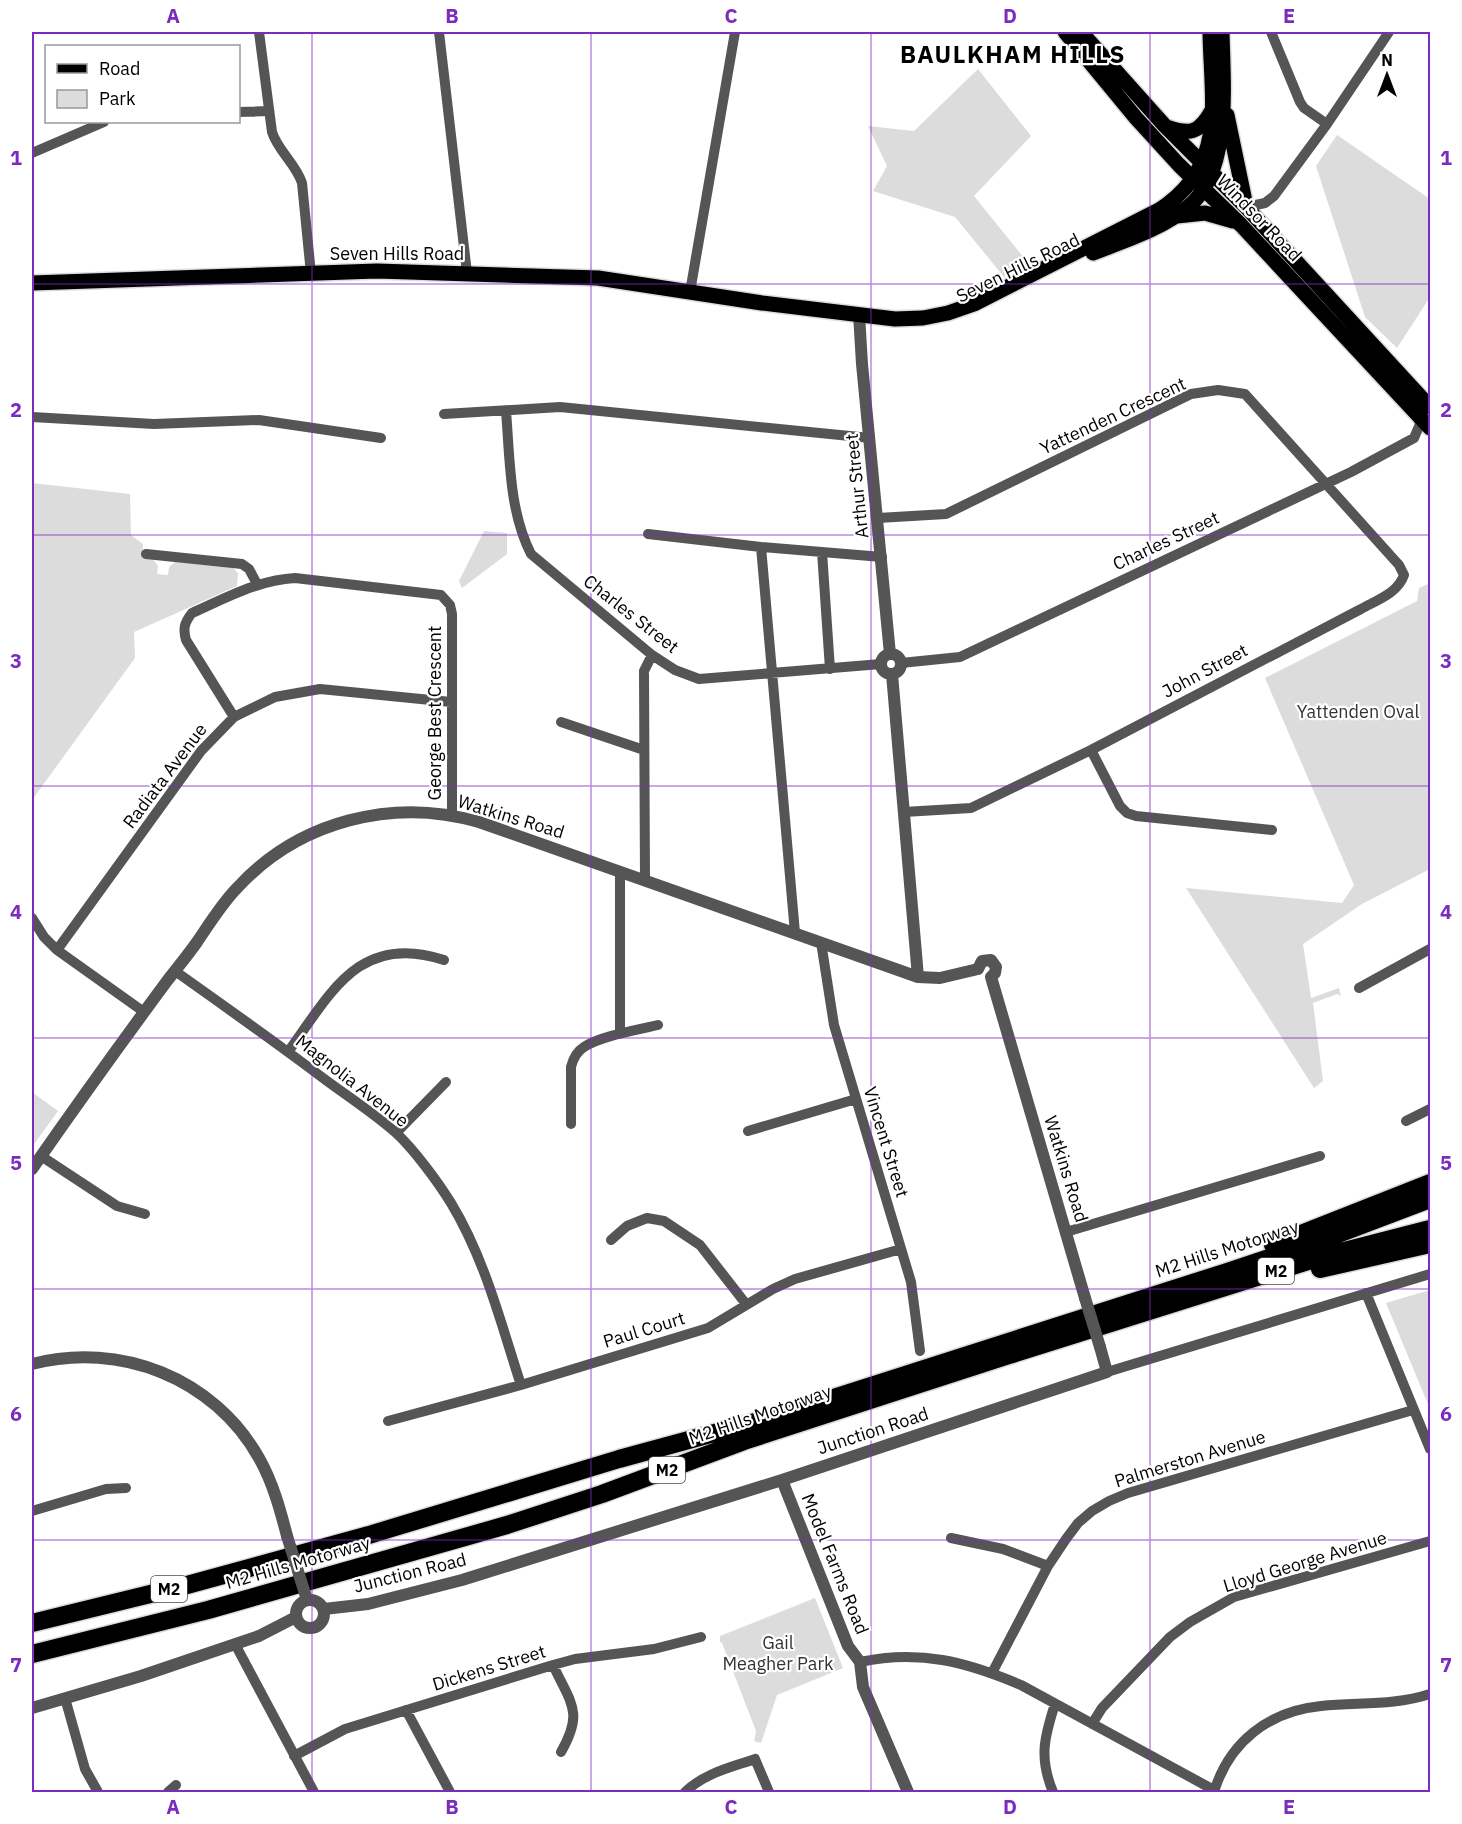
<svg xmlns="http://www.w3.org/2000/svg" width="1462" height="1824" font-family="'IBM Plex Sans',sans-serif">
<rect width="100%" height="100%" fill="#fff"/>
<path fill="#dcdcdc" d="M978,69L1031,136L974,196L1029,264L1004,277L955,217L873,191L887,166L868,126L914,131Z
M1337,135L1430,199V297L1397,348L1365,317L1316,166Z
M32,483L130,494L131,535L143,544L142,558L153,559L158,566L157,574L168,575L169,567L175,562L233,568L238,573L237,586L134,632L135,658L32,800Z
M484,531L507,533V554L462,588L459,581Z
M1430,583V869L1362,904L1303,944L1311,998L1339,988L1341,996L1337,994L1313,1003L1323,1081L1314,1088L1186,888L1342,903L1354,885L1265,678L1417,601L1419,588Z
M32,1092L58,1111L32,1147Z
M1430,1290V1409L1386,1303Z
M815,1598L843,1668L777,1695L761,1743L754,1741L756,1731L722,1643L720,1642V1636Z"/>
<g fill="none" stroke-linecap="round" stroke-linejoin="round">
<defs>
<path id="primary" d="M1065,32L1136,118L1179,165L1241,225L1430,428
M1081,32L1165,126L1246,207L1430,407
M1227,115L1246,206
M1167,127C1190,135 1199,133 1211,112
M1177,216L1205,213L1233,221
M1093,253C1124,241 1162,229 1188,207C1232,171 1223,83 1222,32
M32,283L377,271L598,278L762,303L895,319L923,318L948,313L974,304L1159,210C1228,166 1211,102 1210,32"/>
<path id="motorway" d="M1273,1245L1430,1183
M1320,1269L1430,1244
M32,1623L187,1585L369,1535L619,1459L777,1416L1227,1272L1314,1243L1430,1199
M32,1654L208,1610L507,1525L602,1494L744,1441L1006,1356L1321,1257L1430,1229"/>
</defs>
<use href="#primary" stroke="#dbdbdb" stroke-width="18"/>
<use href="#motorway" stroke="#dbdbdb" stroke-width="21"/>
<path stroke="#555" stroke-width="10" d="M259,32L272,132C278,151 296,164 302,183L311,274
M439,32L467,273
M1271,32L1300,102L1304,108L1327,124
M238,112L269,111
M32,153L104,122
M1246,207L1265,203L1274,196L1327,124L1389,32
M690,292L735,32
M506,411C510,459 509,511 531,554L652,655L675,670L699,679L881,664
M444,414L560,407L870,438
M32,417L154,424L259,420L381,438
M878,518L946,514L1191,394L1218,390L1245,394L1399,565L1404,575C1398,593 1377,600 1361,609L1091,750L971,808L904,812
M648,534L761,547L882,557
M761,547L795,933
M822,552L830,669
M146,554L242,564L249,569L257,584
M901,663L960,657L1351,472L1414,438L1420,424L1418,416
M234,717L186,640C183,629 184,623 192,613C226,598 258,580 295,578L441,595L450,605L452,614V816
M561,722L644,750
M1091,750L1120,806L1127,813L1136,816L1272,830
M620,872V1034
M645,881L644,671L652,655
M32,918L44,937L57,950L144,1012
M821,942L834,1025L911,1282L920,1351
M57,950L201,751L234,717L275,697L320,689L451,702
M175,971C223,1005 271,1039 319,1075C344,1094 371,1111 395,1132C413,1148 438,1182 451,1203C485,1259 501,1324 521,1385
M1359,988L1430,949
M288,1052C331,993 359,932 444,960
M1406,1121L1430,1109
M571,1124V1067C573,1059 576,1052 584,1047C601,1036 637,1030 658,1025
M748,1131L856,1099
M396,1133L446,1082
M41,1156L117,1206L145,1214
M1066,1232L1320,1156
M611,1240L627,1226L647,1218L664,1221L700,1245L746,1304
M1366,1293L1430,1449
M1107,1372L1430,1274
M388,1421L521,1385L708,1328L773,1289L795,1279L901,1249
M32,1511L106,1489L126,1488
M951,1538L1003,1549L1048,1566
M235,1644L314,1792
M860,1662C919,1649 967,1662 1021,1685L1214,1790
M553,1665C571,1704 584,1712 561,1752
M992,1673L1048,1566L1066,1539L1078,1523L1092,1511L1109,1501L1128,1493L1413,1410
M65,1698L85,1769L98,1792
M406,1710L450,1792
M1092,1724L1102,1708L1170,1637L1190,1622L1234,1597L1430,1541
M294,1756L345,1729L553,1665L575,1659L654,1649L701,1637
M168,1792L176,1785
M685,1792C705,1773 729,1768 755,1759L769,1792
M1053,1792C1039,1758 1044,1738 1055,1704
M1214,1792C1229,1742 1269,1711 1321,1706C1359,1702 1393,1706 1430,1694"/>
<path stroke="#555" stroke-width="12" d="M859,314L862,364L890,654
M881 664a10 10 0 1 1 20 0a10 10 0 1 1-20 0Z
M892,674L918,977
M978,969L982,961L991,960L996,967L995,973L991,977
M991,977L1085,1298
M32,1169C76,1106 121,1043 167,981C177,968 188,955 197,942C210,923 222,903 238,887C299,821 393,797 479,822L918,977L940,978L978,969
M32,1364C120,1341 214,1378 259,1458C273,1483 280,1509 287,1536
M782,1480L848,1646L860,1662L863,1687L908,1792
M296 1614a14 14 0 1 1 28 0a14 14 0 1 1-28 0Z
M324,1609L368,1604L462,1580L782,1480L1107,1372L1100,1347
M32,1708L141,1676L259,1636L296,1617"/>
<use href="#primary" stroke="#000" stroke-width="15"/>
<use href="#motorway" stroke="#000" stroke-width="18"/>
<path stroke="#555" stroke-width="12" d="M1085,1298L1100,1347
M287,1536L307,1600"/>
</g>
<path fill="none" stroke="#7b2cbf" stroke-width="1.5" stroke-opacity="0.55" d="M312,32V1792M591,32V1792M871,32V1792M1150,32V1792M32,284H1430M32,535H1430M32,786H1430M32,1038H1430M32,1289H1430M32,1540H1430"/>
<g text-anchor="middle" stroke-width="4.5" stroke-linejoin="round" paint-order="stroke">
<g fill="#fff" stroke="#4c4c4c" stroke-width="1.5">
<rect x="1258" y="1258" width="36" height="26" rx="4.5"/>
<rect x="649" y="1457" width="36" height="26" rx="4.5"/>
<rect x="151" y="1576" width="36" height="26" rx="4.5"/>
</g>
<g font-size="16" font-weight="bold" fill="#000">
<text x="1276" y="1277">M2</text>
<text x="667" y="1476">M2</text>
<text x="169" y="1595">M2</text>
</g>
<g font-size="18" fill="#000" stroke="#fff">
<text transform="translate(1259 218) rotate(46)" y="6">Windsor Road</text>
<text x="397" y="260">Seven Hills Road</text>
<text transform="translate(1018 268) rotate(-26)" y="6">Seven Hills Road</text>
<text transform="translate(1113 416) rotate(-25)" y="6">Yattenden Crescent</text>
<text transform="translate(857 486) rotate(-96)" y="6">Arthur Street</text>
<text transform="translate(1166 541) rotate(-25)" y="6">Charles Street</text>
<text transform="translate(631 614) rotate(38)" y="6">Charles Street</text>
<text transform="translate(1205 671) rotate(-28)" y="6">John Street</text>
<text transform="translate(435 713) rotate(-90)" y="6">George Best Crescent</text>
<text transform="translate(165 776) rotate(-53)" y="6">Radiata Avenue</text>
<text transform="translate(511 817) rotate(17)" y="6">Watkins Road</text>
<text transform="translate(352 1081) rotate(38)" y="6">Magnolia Avenue</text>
<text transform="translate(886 1142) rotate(73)" y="6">Vincent Street</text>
<text transform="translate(1066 1169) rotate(73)" y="6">Watkins Road</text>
<text transform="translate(1227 1249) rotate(-18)" y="6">M2 Hills Motorway</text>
<text transform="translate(644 1330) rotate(-17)" y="6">Paul Court</text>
<text transform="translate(760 1415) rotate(-19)" y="6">M2 Hills Motorway</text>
<text transform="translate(873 1431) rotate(-18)" y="6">Junction Road</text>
<text transform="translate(1190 1459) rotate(-17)" y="6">Palmerston Avenue</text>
<text transform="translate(1305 1562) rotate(-17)" y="6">Lloyd George Avenue</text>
<text transform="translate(298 1563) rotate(-16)" y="6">M2 Hills Motorway</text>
<text transform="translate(835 1564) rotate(68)" y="6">Model Farms Road</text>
<text transform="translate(410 1573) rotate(-14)" y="6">Junction Road</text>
<text transform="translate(489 1668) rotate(-17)" y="6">Dickens Street</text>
</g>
<g font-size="18" fill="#333" stroke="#fff">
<text x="1358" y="718">Yattenden Oval</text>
<text x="778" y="1649">Gail<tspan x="778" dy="21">Meagher Park</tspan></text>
</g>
<g font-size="24" font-weight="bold" letter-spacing="1.5" fill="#000" stroke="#fff">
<text x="1013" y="63">BAULKHAM HILLS</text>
</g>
</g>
<rect width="1462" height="1824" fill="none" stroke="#ffffff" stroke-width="66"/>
<rect x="45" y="45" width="195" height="78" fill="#ffffff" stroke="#999999" stroke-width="1.5"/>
<rect x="57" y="64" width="30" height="9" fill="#000000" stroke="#999999" stroke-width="1.5"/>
<text x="99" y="75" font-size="18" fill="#000000">Road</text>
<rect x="57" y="90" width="30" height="18" fill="#dcdcdc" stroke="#999999" stroke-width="1.5"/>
<text x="99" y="105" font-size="18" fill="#000000">Park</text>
<g transform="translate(1387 75)" stroke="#ffffff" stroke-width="4.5" paint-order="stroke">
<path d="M0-4.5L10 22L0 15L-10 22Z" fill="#000000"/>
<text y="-9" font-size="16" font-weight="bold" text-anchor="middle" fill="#000000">N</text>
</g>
<rect x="33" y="33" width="1396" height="1758" fill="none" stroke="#7b2cbf" stroke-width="2"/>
<g font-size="20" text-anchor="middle" font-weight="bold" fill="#7b2cbf">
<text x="173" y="23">A</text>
<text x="452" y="23">B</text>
<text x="731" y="23">C</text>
<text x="1010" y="23">D</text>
<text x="1289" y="23">E</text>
<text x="16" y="165">1</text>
<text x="1446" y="165">1</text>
<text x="16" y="417">2</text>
<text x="1446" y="417">2</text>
<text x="16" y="668">3</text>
<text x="1446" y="668">3</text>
<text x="16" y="919">4</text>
<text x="1446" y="919">4</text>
<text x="16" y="1170">5</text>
<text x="1446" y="1170">5</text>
<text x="16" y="1421">6</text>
<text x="1446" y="1421">6</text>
<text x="16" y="1672">7</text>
<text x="1446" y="1672">7</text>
<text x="173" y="1814">A</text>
<text x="452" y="1814">B</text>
<text x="731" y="1814">C</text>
<text x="1010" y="1814">D</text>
<text x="1289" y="1814">E</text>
</g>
</svg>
